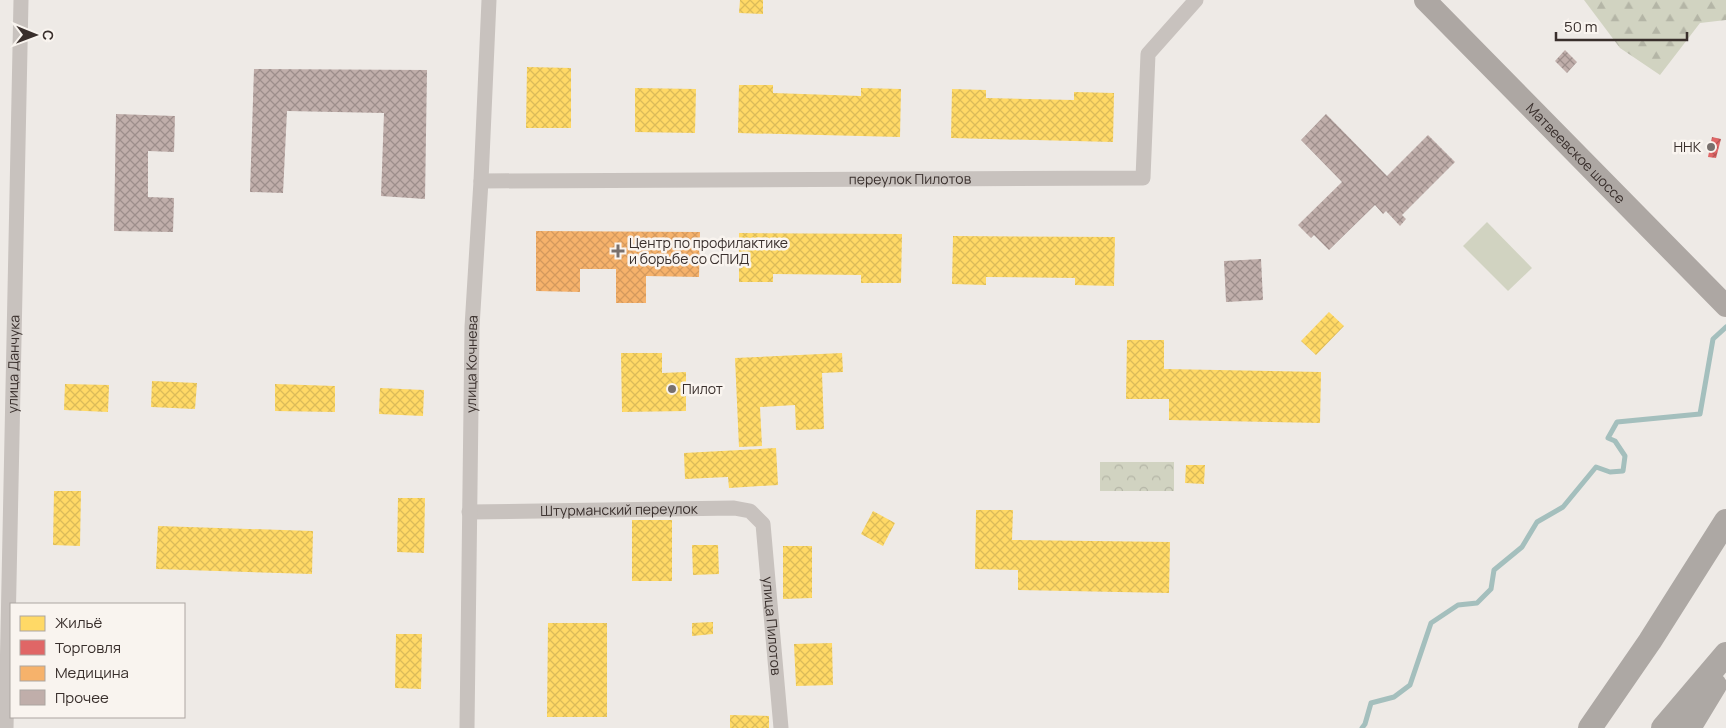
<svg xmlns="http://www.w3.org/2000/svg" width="1726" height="728" font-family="Manrope,sans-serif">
<defs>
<pattern id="forest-firs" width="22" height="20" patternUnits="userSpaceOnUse" patternTransform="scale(1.25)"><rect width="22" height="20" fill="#d1d3c1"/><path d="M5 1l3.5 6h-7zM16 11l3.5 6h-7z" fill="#b4b5a6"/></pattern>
<pattern id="park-crowns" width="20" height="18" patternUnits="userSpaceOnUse" patternTransform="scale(1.25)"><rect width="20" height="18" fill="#d1d3c1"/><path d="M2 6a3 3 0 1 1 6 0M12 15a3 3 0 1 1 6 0" fill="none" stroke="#b4b5a6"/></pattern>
<pattern id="homes-cross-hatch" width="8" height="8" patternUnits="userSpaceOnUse" patternTransform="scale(1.25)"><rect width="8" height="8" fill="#ffd966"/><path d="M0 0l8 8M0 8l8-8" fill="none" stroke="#dbbb59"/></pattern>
<pattern id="shops-cross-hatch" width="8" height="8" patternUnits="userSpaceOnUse" patternTransform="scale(1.25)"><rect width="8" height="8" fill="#e06666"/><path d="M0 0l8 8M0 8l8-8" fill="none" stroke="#b75454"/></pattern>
<pattern id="health-cross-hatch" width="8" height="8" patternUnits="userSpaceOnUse" patternTransform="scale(1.25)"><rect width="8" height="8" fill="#f6b26b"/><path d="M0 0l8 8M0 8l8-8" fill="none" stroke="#d4995d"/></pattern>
<pattern id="building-cross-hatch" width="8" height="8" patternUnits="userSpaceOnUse" patternTransform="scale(1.25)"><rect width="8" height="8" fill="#c0aeaa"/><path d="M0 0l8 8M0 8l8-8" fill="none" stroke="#9d8e8b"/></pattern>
</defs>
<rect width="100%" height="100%" fill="#eeeae6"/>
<path fill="url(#forest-firs)" d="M1584,0H1726V20L1700,23L1660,75L1620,48Z"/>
<path fill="url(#park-crowns)" d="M1100,462H1174V491H1100Z"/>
<path fill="#d1d3c1" d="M1487,222L1532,268L1508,291L1463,246Z"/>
<path fill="url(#homes-cross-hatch)" d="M740,0H763V14L739,13Z
M527,67L571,68V128H526Z
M739,85H773V93L861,96V88L901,89L900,137L738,133Z
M635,88L696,89L695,133L635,132Z
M952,89L986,90V98L1074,100V92L1114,93L1113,142L951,138Z
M739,233L902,234L901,283H861V275L773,274V282H739Z
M953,236L1115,237L1114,286L1075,285V278L986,277V285L952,284Z
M1329,312L1344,326L1316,355L1301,341Z
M1127,340H1164V369L1321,372L1320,423L1169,420V399H1126Z
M621,353H662V373L686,372V411L622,412Z
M842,353L843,372L822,373L824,429L796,430L795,405L760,407L762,446L739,447L735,358Z
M152,381L197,383L195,409L151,407Z
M65,384L109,385L108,412L64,410Z
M275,384L335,386V412L275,411Z
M380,388L424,390L423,416L379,414Z
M776,448L778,485L729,488L728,477L685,479L684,453Z
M1186,465H1205L1204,484L1185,483Z
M54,491H81L80,546L53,545Z
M398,498H425L424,553L397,552Z
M976,510H1013L1012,540L1170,542L1169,593L1018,590V570L975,569Z
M873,511L895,523L883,546L861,534Z
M632,520H672V581H632Z
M158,526L313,531L312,574L156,569Z
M692,545H718L719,574L693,575Z
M783,546H812V598L783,599Z
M713,622V634L692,636V623Z
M548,623H607V717H547Z
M396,634H422L421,689L395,688Z
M832,643L833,685L796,686L794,644Z
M730,715L769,716V728H730Z"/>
<path fill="url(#shops-cross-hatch)" d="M1712,137L1721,139L1716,158L1708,157Z"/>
<path fill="url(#health-cross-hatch)" d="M536,231L700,232L699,277L646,276V303H616V269H580V292L536,291Z"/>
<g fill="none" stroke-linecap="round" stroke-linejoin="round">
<path stroke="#a4bfbd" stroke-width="5" d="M1362,728L1365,724L1371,703L1394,697L1410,685L1431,623L1458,605L1477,603L1491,589L1494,570L1522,547L1537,522L1563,507L1596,467L1610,472L1623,471L1625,456L1615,441L1608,438L1617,422L1700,414L1713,339L1726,327"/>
</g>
<path fill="url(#building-cross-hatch)" d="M1565,50L1577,62L1567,73L1555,61Z
M254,69L427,70L425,199L381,196L384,113L287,111L283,193L250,192Z
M116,114L175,116L174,152L148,151V197L174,198L173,232L114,231Z
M1326,114L1387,176L1428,135L1455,162L1402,215L1406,219L1400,226L1386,211L1383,214L1375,205L1329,250L1314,235L1311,238L1298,225L1342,182L1301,140Z
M1261,259L1263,300L1226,302L1224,261Z"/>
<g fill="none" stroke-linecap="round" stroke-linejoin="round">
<g stroke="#c8c2be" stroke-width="15">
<path id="s1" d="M481,181L1143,178L1148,54L1196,0"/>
<path id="s2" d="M469,512L734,508L750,511L763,524L781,728"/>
<path id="s3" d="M6,728L21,0"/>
<path id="s4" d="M467,728L472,327L481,181L489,0"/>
</g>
<path stroke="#ada7a3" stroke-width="22" id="s5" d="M1425,0L1726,306"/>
<path stroke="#ada8a4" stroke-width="24" d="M1590,728L1650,641L1726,521
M1663,728L1726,654
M1689,728L1715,685"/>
</g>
<g fill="#78706d" stroke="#f9f4ef" stroke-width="2">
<circle cx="1711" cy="147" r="5"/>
<path d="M615.5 243.5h5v5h5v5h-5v5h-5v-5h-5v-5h5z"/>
<circle cx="672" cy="389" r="5"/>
</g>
<g text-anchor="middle" stroke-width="5" stroke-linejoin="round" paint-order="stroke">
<g font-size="14" fill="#392f2c" stroke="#f9f4ef" text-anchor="start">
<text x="1701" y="152" text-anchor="end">ННК</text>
<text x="629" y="248">Центр по профилактике<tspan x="629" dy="16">и борьбе со СПИД</tspan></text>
<text x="682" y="394">Пилот</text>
</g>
<g font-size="14" fill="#392f2c" stroke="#f9f4ef">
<text dy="5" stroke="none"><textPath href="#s5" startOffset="215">Матвеевское шоссе</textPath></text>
<text dy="5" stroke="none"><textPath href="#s1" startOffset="429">переулок Пилотов</textPath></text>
<text dy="5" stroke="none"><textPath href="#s3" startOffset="364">улица Данчука</textPath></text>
<text dy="5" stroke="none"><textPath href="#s4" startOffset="364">улица Кочнева</textPath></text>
<text dy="5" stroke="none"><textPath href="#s2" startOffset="150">Штурманский переулок</textPath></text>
<text dy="5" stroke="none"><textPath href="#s2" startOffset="402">улица Пилотов</textPath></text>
</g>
</g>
<rect x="10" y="603" width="175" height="115" fill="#f9f4ef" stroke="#aca5a1"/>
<rect x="20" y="616" width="25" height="15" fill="#ffd966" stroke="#aca5a1"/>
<text x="55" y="628" font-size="15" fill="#392f2c">Жильё</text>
<rect x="20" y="640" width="25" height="15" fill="#e06666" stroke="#aca5a1"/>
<text x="55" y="653" font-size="15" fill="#392f2c">Торговля</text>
<rect x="20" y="666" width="25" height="15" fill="#f6b26b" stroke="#aca5a1"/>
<text x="55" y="678" font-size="15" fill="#392f2c">Медицина</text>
<rect x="20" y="690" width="25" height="15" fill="#c0aeaa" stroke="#aca5a1"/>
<text x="55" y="703" font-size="15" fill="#392f2c">Прочее</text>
<g transform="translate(35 35) rotate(91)" stroke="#f9f4ef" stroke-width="4" paint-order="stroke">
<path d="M0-4L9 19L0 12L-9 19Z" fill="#392f2c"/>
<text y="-8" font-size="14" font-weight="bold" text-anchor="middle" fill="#392f2c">С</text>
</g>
<path d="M1556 32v8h131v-8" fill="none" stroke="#392f2c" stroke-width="2.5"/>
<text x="1564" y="32" font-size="15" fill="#392f2c" stroke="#f9f4ef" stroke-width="4" paint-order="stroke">50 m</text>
</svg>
